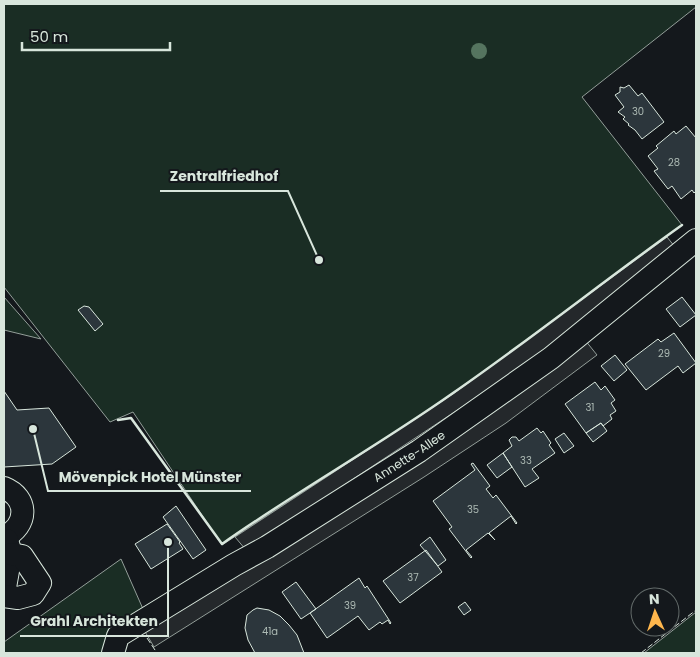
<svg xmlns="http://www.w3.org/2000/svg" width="700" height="657" font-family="Poppins,sans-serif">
<rect width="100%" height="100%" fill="#14181c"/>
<path fill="#1a2d24" stroke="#939e99" d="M4,4H696V7L582,97L682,225L453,394L222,545L133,412L110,422L4,287Z
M4,297L41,339L4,330Z
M121,559L143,609L107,653H4V642Z
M696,612V653H644Z"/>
<path fill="#24282b" stroke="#939e99" d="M667,237L675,247L530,362L246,550L235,537L453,394Z
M585,340L597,355L506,423L424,477L154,647L144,630Z"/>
<path fill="#2c363c" stroke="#d8e6dc" d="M629,85L638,96L642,93L664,122L642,139L635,130L628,125L629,124L623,119L625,117L618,112L624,107L615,95L620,92V87L624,88Z
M686,126L696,138V191L694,193L692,190L681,199L672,186L668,189L654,171L658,169L648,156L658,148L656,146L674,131L676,134Z
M682,297L696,315L680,327L666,309Z
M84,306L89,307L103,324L95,331L78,310Z
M674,333L696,363L683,373L678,366L646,390L625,364L658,339L661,342Z
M615,355L627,370L614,381L601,366Z
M595,382L601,390L605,386L615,400L611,403L616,411L610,415L612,419L603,426L601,423L586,433L565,404Z
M4,391L17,410L49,408L76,447L52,464L4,467Z
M601,423L607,431L593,442L586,433Z
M537,428L541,433L543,431L551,443L549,445L555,453L532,469L539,478L525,487L503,453L512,446L509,440L512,437H516L519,441Z
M564,433L574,446L564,453L555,439Z
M503,453L512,467L497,478L487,465Z
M473,463L490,486L486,489L493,498L496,495L517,523L516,524L511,516L489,533L495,540L488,533L466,550L472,557L471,558L449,529L452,527L433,501L475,470L471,464Z
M176,506L206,550L193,559L163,517Z
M167,524L180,542L179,543L183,549L151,569L135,544Z
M430,537L446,560L438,566L420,545Z
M426,550L442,572L400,603L383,581Z
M359,578L365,588L367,586L391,623L390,624L388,620L382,624L380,622L369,630L358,616L327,638L310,613Z
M296,582L316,609L301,619L282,592Z
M465,602L471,610L464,615L458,607Z
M257,608L269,610L280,616L289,625L297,635L304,653H255L248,640L245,628L247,615L253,610Z"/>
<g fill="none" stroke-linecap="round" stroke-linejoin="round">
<defs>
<g id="minor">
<path d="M4,488C29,498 28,526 4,537"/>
<path d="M4,593L11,554L7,540"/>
<path d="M4,596L18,598L33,594L40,583L22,556L11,554"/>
<path id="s1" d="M113,653L118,636L234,565L267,547L419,451L551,358L696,240"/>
</g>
</defs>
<use href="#minor" stroke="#d8e6dc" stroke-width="24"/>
<use href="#minor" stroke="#14181c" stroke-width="22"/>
<path stroke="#d8e6dc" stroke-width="1" stroke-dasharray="6 2.5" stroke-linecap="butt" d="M147,638L157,653
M641,653L696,610"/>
<path stroke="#d8e6dc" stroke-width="2.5" d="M118,420L131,418L222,544C297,491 378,446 453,393C531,339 605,280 682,225"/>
</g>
<circle fill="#55745f" cx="479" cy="51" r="8"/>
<g text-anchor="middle" stroke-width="4" stroke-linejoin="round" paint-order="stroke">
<g font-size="10" fill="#adbab4">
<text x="638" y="115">30</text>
<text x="674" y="166">28</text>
<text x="664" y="357">29</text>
<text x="590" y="411">31</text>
<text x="526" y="464">33</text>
<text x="473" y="513">35</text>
<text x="413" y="581">37</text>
<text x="350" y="609">39</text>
<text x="270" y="635">41a</text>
</g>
<g font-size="12" fill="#d8e6dc" stroke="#14181c">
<text dy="4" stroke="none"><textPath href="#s1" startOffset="360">Annette-Allee</textPath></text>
</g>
</g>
<path fill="none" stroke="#d8e6dc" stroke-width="2" d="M319 260L288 191H160M33 429L48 491H251M168 542L168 636H20"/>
<g fill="#d8e6dc" stroke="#14181c" stroke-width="2">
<circle cx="319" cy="260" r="5"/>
<circle cx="33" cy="429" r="5"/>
<circle cx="168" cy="542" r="5"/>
</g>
<g font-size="14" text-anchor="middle" font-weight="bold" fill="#d8e6dc" stroke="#14181c" stroke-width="4" stroke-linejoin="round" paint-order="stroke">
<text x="224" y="181">Zentralfriedhof</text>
<text x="150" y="482">Mövenpick Hotel Münster</text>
<text x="94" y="626">Grahl Architekten</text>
</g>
<rect width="700" height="657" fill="none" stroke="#d8e6dc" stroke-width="10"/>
<g transform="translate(655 612) rotate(357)"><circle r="24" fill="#14181c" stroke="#626a69"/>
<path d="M0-4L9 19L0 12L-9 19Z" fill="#ffb74d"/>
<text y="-8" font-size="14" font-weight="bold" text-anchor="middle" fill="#d8e6dc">N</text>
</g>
<path d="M22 42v8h148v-8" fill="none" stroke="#d8e6dc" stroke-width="2.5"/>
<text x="30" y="42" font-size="15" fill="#d8e6dc" stroke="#14181c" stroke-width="4" paint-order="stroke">50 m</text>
</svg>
